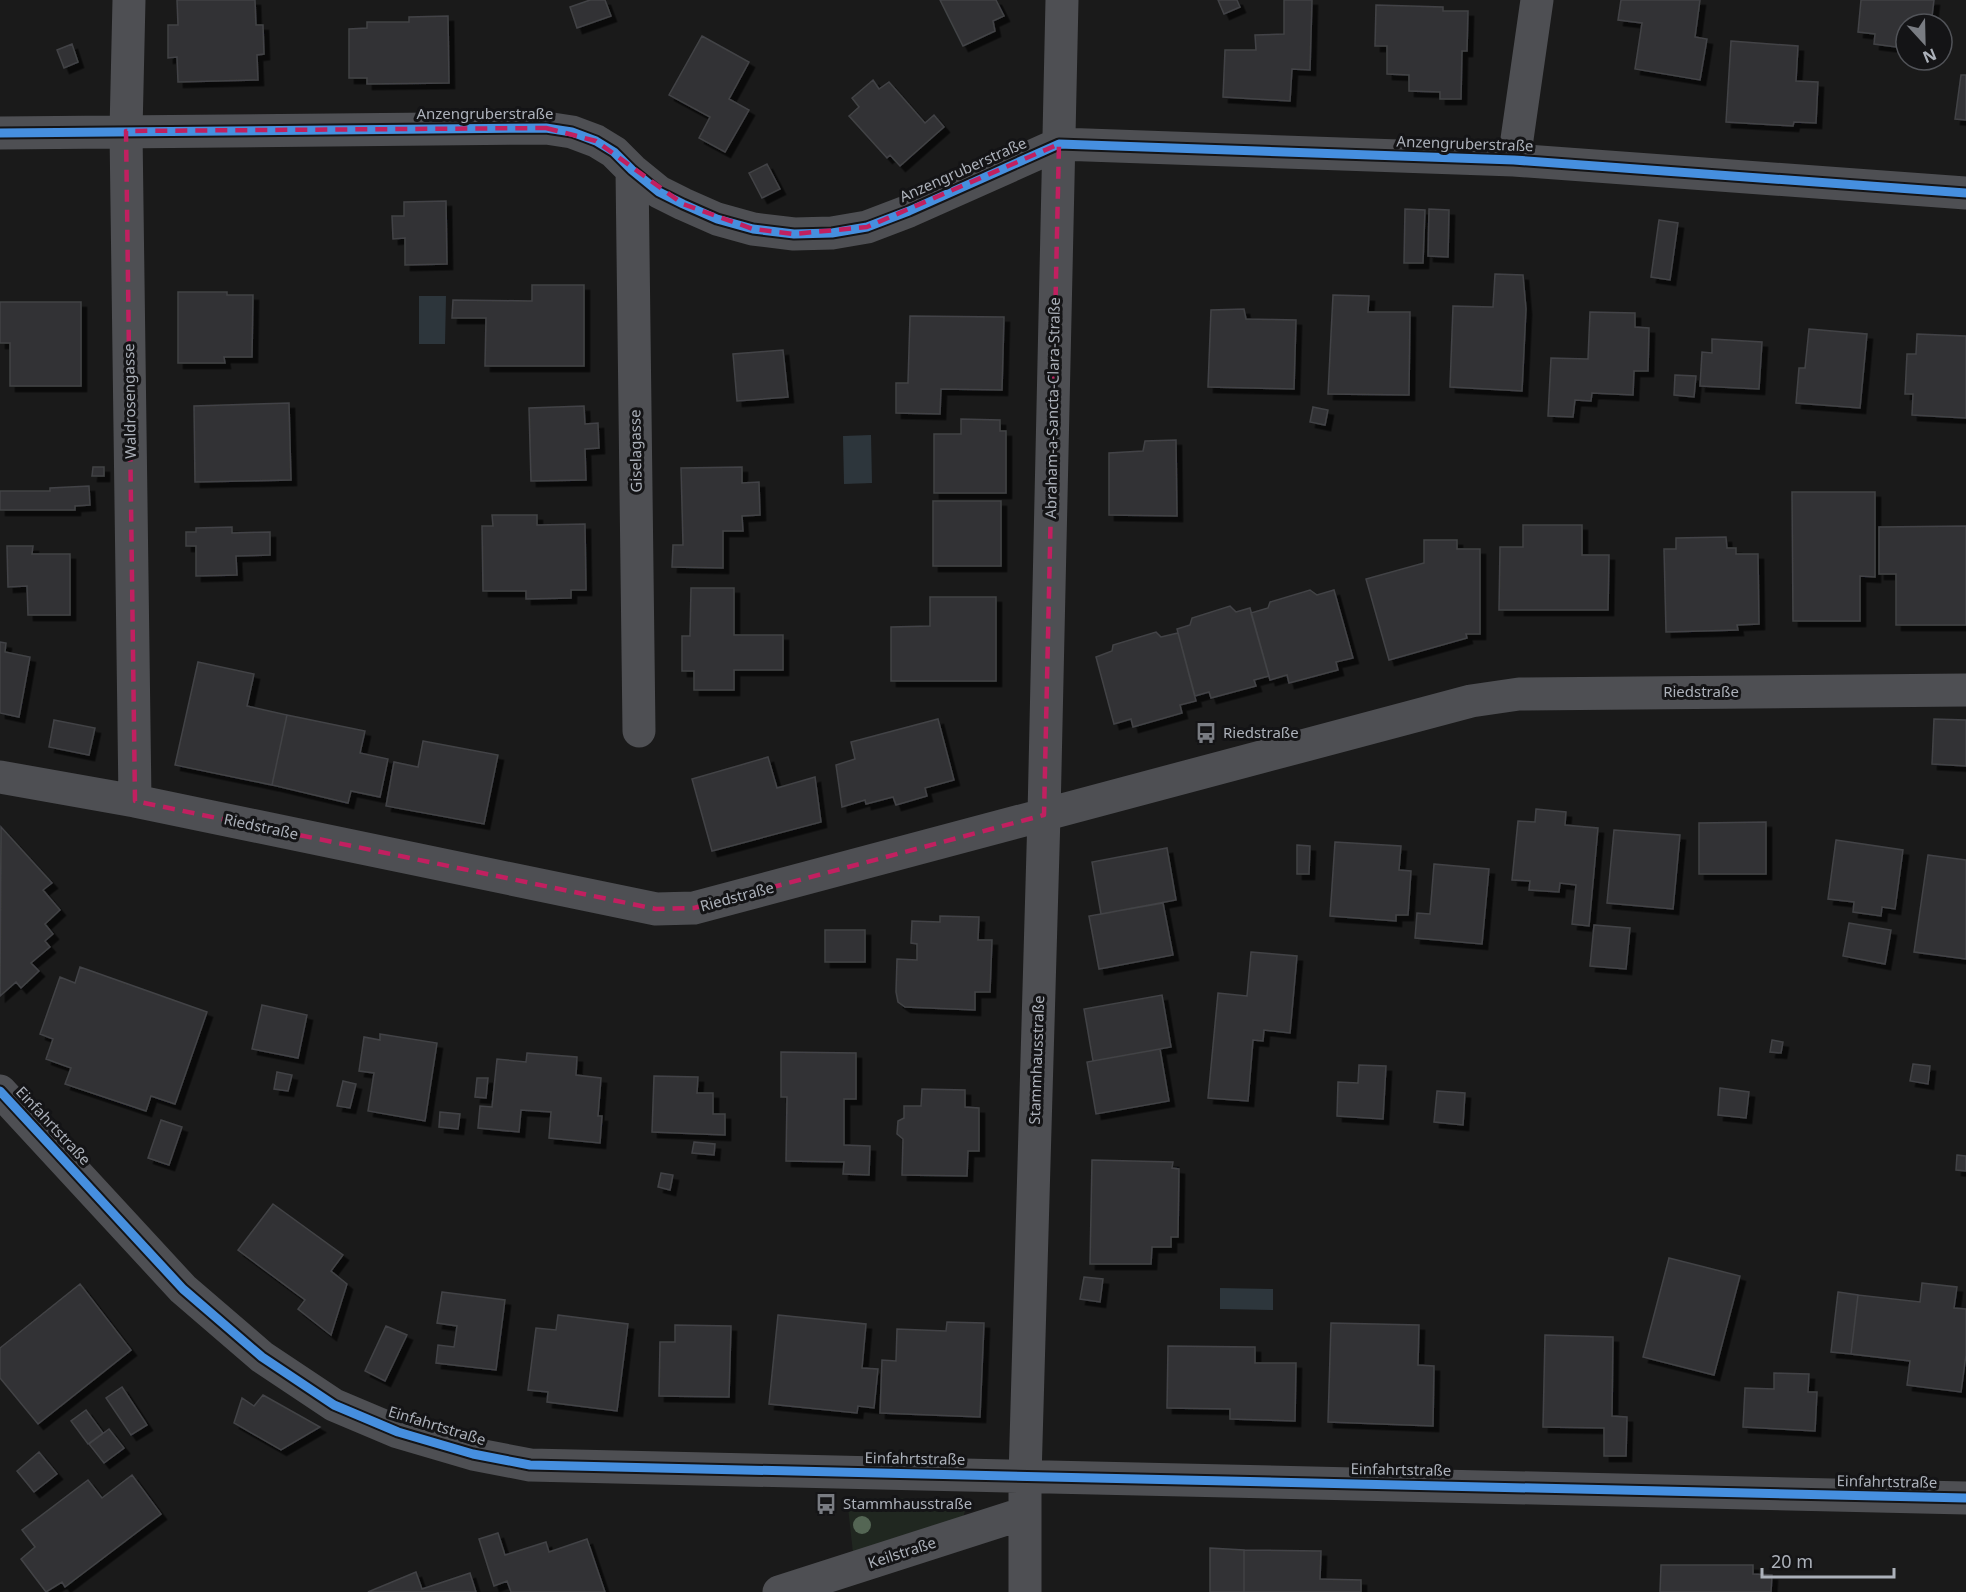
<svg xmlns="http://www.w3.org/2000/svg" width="1966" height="1592" font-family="'Noto Sans',sans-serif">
<defs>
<filter id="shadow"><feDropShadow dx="5.5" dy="5.5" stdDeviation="0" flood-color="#0009"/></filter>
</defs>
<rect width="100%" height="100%" fill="#1a1a1a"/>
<path fill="#202720" d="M847,1498L961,1499L966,1507L963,1518L853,1553Z"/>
<path fill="#2d363c" d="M419,296H446L445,344H419Z
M871,435L872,483L844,484L843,436Z
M1220,1288L1273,1289V1310L1220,1309Z"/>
<path fill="#333334" stroke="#424346" stroke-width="1.5" filter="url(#shadow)" d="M177,0H255L256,25H263L264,54L257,55L258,80L178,82L177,57L168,58V25H178Z
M590,0H605L611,16L577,28L570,7Z
M940,0H996L1004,16L993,21L995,31L963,46Z
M1218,0H1237L1240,7L1224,14Z
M1284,0H1312L1310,70L1292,69L1290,101L1223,97L1225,50H1256L1255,35L1284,34Z
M1621,0H1700L1695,37L1707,39L1700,80L1635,69L1642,23L1618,20Z
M1861,0H1934L1931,24H1906V38L1898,37L1896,47L1874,44L1875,34L1858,32Z
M1376,5L1443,7V11H1468L1467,51H1462L1461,99H1440V92L1409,91V75L1387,74V46H1375Z
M448,16L449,83L367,84V78H349V29L367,28V22H409V17Z
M702,36L749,62L729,99L749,110L725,152L699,138L710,117L669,95Z
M1731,41L1798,46L1796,81L1818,82L1816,123L1794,122L1793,126L1726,122Z
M72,44L78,62L64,68L57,50Z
M1961,75H1966V120L1955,119Z
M873,80L879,89L889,82L925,123L934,115L944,127L900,166L890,155L887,158L849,116L859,107L852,98Z
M767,164L780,189L762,198L749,173Z
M446,201L447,264L405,265V238L393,239L392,216H404V202Z
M1405,209L1425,210L1423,263H1404Z
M1429,209L1449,210L1448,257L1428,256Z
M1659,220L1678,223L1670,280L1651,277Z
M1495,274L1523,275L1526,309L1522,391L1450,387L1453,306L1493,307Z
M532,285H584V366H485L486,318H452L453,300L532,301Z
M178,292H227V295H253L252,357H224L225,363H178Z
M1333,295L1369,296L1368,312H1410L1409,395L1328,394Z
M0,302H81V386H10V343H0Z
M1244,309L1246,319L1296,320L1294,389L1208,387L1211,310Z
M1590,312L1635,313V327L1649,328L1648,371H1634L1633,395L1592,393L1591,401L1575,400L1573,417L1548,416L1551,358L1588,359Z
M910,316L1004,317L1002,390L941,389L940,414L896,413V383H908Z
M1809,329L1867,334L1860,408L1796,403L1799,368H1805Z
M1917,334L1966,336V418L1912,415L1913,394H1905L1907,354H1916Z
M1712,339L1762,342L1759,389L1700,386L1702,352L1712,353Z
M783,350L788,397L737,401L733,354Z
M1675,375L1696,376L1694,397L1674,395Z
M289,403L291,480L195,482L194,406Z
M584,406L585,424L598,423L599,448L585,449L586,480L531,481L529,408Z
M1313,407L1328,410L1325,425L1310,422Z
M961,419L1000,420V431H1006V493H934V434H961Z
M1176,440L1177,516L1109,515V453L1143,451L1145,441Z
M93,467H104V476H92Z
M742,467V483L759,482L760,515L742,516L743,531H723V568L672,567L673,545H683L681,468Z
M89,486L90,505L75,506V510H0V491H50V488Z
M1792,492H1875V577L1860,576V621H1793Z
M933,501H1001V566H933Z
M492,515H537V525L585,524L586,590H571V598L526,599V591H483L482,526H493Z
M1523,525H1582V555H1609L1608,610H1499L1500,547H1523Z
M1966,526V625H1896V574H1879V527Z
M232,527V533L270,532V555L236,556L237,575L196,576V546H186V532H196V528Z
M1726,537L1727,548H1736V554H1758L1759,624L1737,625L1738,630L1666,632L1664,549H1676V538Z
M1424,540H1457V549H1480V634H1466L1467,638L1389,660L1366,579L1424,563Z
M7,546H33L32,554H70V615H28L27,586L8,587Z
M691,588H734V635H783V670H734V690H694V671H682V636H690Z
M1310,590L1317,595L1334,590L1353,658L1336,662L1338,670L1289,683L1287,675L1270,680L1251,613L1268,608L1270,602Z
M930,597H996V681H891V627L930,626Z
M1230,606L1236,612L1250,608L1269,676L1254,680L1256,686L1211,698L1209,692L1195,696L1177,629L1190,625L1192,618Z
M1156,632L1161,637L1178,633L1196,701L1180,705L1182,713L1133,727L1131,719L1114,724L1096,657L1112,651L1113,645Z
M0,642L6,643L5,652L30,657L19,717L0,713Z
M198,662L254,674L247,706L287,715L272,785L175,765Z
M287,715L365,731L360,753L388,759L380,797L351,791L348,803L272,785Z
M938,719L954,780L925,788L927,796L896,805L893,797L866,804L865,800L842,807L836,765L855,759L851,742Z
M1934,719L1966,720V766L1932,764Z
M54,720L95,728L89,755L49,747Z
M423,741L498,755L484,824L386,806L394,762L418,767Z
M768,757L777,788L815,777L821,822L712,851L692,779Z
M1536,809L1566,812L1565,825L1598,828L1589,926L1572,924L1576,885L1560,883L1559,892L1529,890L1530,881L1512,880L1518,821L1535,822Z
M1766,822V874H1699V823Z
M1,827L52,883L43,890L60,910L45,924L53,934L45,941L50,947L31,963L39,971L21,988L16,982L0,996Z
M1614,830L1680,835L1673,909L1607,903Z
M1836,840L1903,850L1895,909L1882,907L1881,916L1853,912L1854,902L1828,899Z
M1335,842L1401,846L1399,870L1411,871L1408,915H1396V921L1330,916Z
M1297,845L1310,846L1309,874H1297Z
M1167,848L1176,900L1101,914L1092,862Z
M1928,855L1966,860V959L1914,952Z
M1434,864L1489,869L1482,944L1415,938L1417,913L1430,914Z
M1163,903L1173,955L1099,969L1089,916Z
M940,916L979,917L978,940H992L990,992H975V1010L905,1007L898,1002L896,992L897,959L917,960V944L911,943L912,921L940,922Z
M1849,923L1891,930L1885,964L1843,956Z
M1594,925L1630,928L1626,969L1590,966Z
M825,930H865V962H825Z
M1251,952L1297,956L1290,1033L1264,1030L1263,1041L1253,1040L1248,1101L1208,1098L1218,993L1247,996Z
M80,967L207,1012L175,1104L151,1096L146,1111L65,1084L71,1068L46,1059L53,1039L40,1034L60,977L75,983Z
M1162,995L1171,1047L1093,1061L1084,1009Z
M262,1005L307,1015L298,1058L252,1049Z
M380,1034L437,1043L425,1121L368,1111L374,1073L359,1071L364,1037L380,1040Z
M1772,1040L1783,1042L1781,1053L1770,1052Z
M1160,1049L1169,1101L1096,1114L1087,1062Z
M781,1052L856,1053V1099H844V1145L870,1146L869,1175L843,1174L844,1162L786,1161L787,1097H781Z
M527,1053L577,1057L576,1075L601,1078L598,1116H602L600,1143L549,1138L551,1112L521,1110L519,1132L478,1128L480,1106L492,1107L497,1059L526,1062Z
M1913,1064L1930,1066L1928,1084L1910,1081Z
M1359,1065L1386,1066L1383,1119L1337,1116L1338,1082L1358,1083Z
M277,1072L292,1075L288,1091L274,1089Z
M654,1076L698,1077L697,1093H713V1114H725V1135L652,1132Z
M477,1078H488L486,1098L475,1097Z
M343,1081L356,1084L350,1108L337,1106Z
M1720,1088L1749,1092L1746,1118L1718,1115Z
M922,1089L965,1090V1107L979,1108V1151H968L967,1176L902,1175L903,1139L897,1134L898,1121L904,1118V1106H921Z
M1437,1091L1465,1093L1463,1125L1434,1122Z
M440,1112L460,1114L458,1129L439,1127Z
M161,1120L182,1127L169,1165L148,1158Z
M694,1142L715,1144L714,1155L692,1153Z
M1957,1155L1966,1156V1171L1956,1170Z
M1092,1160L1173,1162L1172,1168L1179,1169L1178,1237H1171V1247H1152L1151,1264H1090Z
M661,1173L673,1175L670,1190L658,1187Z
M273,1204L343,1255L331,1271L347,1284L331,1335L298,1309L305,1300L238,1250Z
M1669,1258L1740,1276L1714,1375L1643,1357Z
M1084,1277L1103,1279L1100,1302L1080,1299Z
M1922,1283L1957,1287L1954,1308L1966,1309V1355L1961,1392L1907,1385L1910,1361L1851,1354L1858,1295L1920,1302Z
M80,1284L131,1350L38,1424L0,1378V1348Z
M442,1292L505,1300L496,1370L436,1363L438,1345L454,1347L457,1326L437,1323Z
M1838,1292L1858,1295L1851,1354L1831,1352Z
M558,1315L628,1324L617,1411L547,1402L548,1392L528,1390L536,1328L556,1330Z
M778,1315L866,1324L862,1368L878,1369L874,1408L858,1406L857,1413L769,1404Z
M947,1322L984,1323L980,1417L880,1413L882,1360L896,1361L897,1329L946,1331Z
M1331,1323L1419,1325L1418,1365L1434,1366L1433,1426L1328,1422Z
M675,1325L731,1326L729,1397L659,1396L660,1342H675Z
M386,1326L407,1335L385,1381L365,1371Z
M1545,1335L1613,1337L1612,1416L1627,1417L1626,1456H1604V1428L1543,1427Z
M1168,1346L1255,1347V1363H1296L1295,1421L1230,1419V1409L1167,1408Z
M1774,1373L1809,1374L1808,1392H1817L1815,1431L1743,1427L1745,1388L1774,1389Z
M122,1387L147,1425L131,1435L106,1398Z
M263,1395L320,1427L281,1450L234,1423L242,1398L254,1406Z
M86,1410L103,1433L88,1444L71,1421Z
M109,1429L124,1448L104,1463L89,1444Z
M39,1452L57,1474L34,1492L17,1471Z
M132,1475L161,1514L65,1587L62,1582L46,1592L21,1559L35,1547L22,1530L88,1480L102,1498Z
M498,1533L505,1555L546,1542L549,1552L587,1539L605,1592H511L507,1581L494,1586L479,1539Z
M1210,1548L1244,1550V1592H1210Z
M1244,1550L1321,1551L1320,1579L1361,1580V1592H1244Z
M1661,1565H1753V1574L1772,1575L1771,1592H1660Z
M416,1572L422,1589L470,1573L476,1592H368Z"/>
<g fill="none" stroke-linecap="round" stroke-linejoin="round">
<path stroke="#4e4f53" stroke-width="33" d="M129,0L126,131L135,801
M0,133L546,128L572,132L596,141L614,152L632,170L659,192L683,204L717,219L753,229L794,234L832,233L867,227L909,211L1059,144L1514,160L1966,193
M1514,160L1537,0
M632,170L639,731
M0,777L135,801L656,909L694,908L1471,701L1519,694L1966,690
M0,1091L183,1289L262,1357L334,1405L398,1432L473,1454L530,1465L1966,1498
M779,1592L1025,1513
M1025,1592V1477L1044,815L1062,0"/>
<defs>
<path id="cycleway" d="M0,133L546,128L572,132L596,141L614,152L632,170L659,192L683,204L717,219L753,229L794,234L832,233L867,227L909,211L1059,144L1514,160L1966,193
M0,1091L183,1289L262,1357L334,1405L398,1432L473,1454L530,1465L1966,1498"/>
</defs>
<use href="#cycleway" stroke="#141416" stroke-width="13"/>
<use href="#cycleway" stroke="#468fdf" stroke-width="9"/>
</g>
<circle fill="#546654" cx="862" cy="1525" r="9"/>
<path fill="none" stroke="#c12060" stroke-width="4.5" stroke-dasharray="12 8" stroke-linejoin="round" d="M546,128L596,141L683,204L753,229L794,234L867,227L1059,144L1044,815L694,908L656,909L135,801L126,131Z"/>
<defs>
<symbol id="bus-bare" viewBox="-9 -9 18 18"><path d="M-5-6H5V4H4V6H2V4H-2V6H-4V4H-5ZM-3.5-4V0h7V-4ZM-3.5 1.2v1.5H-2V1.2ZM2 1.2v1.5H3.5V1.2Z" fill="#797c82" stroke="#141416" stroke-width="2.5" paint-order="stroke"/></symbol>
</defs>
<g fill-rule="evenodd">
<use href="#bus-bare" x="1191" y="718" width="30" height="30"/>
<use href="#bus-bare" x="811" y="1489" width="30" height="30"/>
</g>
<g text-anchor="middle" stroke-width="6" stroke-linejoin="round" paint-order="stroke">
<g font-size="15" fill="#acb1ba" stroke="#141416">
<text x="485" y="119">Anzengruberstraße</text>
<text transform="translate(1465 144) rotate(2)" y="5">Anzengruberstraße</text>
<text transform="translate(963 170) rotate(-24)" y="5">Anzengruberstraße</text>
<text transform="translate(130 401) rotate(-91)" y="5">Waldrosengasse</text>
<text transform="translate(1053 408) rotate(-89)" y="5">Abraham-a-Sancta-Clara-Straße</text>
<text transform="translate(636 451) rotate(-91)" y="5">Giselagasse</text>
<text x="1701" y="697">Riedstraße</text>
<text transform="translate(261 827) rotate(12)" y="5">Riedstraße</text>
<text transform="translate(737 897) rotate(-15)" y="5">Riedstraße</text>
<text transform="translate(1037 1060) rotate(-88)" y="5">Stammhausstraße</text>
<text transform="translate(53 1126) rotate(47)" y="5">Einfahrtstraße</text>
<text transform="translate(437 1426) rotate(17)" y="5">Einfahrtstraße</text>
<text transform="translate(915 1459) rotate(1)" y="5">Einfahrtstraße</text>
<text transform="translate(1401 1470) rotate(1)" y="5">Einfahrtstraße</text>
<text transform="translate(1887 1482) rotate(1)" y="5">Einfahrtstraße</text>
<text transform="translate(902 1553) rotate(-18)" y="5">Keilstraße</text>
</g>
<g font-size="15" fill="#acb1ba" stroke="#141416" text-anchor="start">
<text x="1223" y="738">Riedstraße</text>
<text x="843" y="1509">Stammhausstraße</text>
</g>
</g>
<g transform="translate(1924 42) rotate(158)"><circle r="28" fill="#141416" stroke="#515358" stroke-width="1.5"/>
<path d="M0-4.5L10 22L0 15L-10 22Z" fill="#797c82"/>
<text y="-9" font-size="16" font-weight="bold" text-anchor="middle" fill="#acb1ba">N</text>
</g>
<path d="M1762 1568v9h132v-9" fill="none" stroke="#acb1ba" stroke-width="3"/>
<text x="1771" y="1568" font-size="18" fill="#acb1ba" stroke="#141416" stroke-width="4.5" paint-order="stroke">20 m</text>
</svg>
